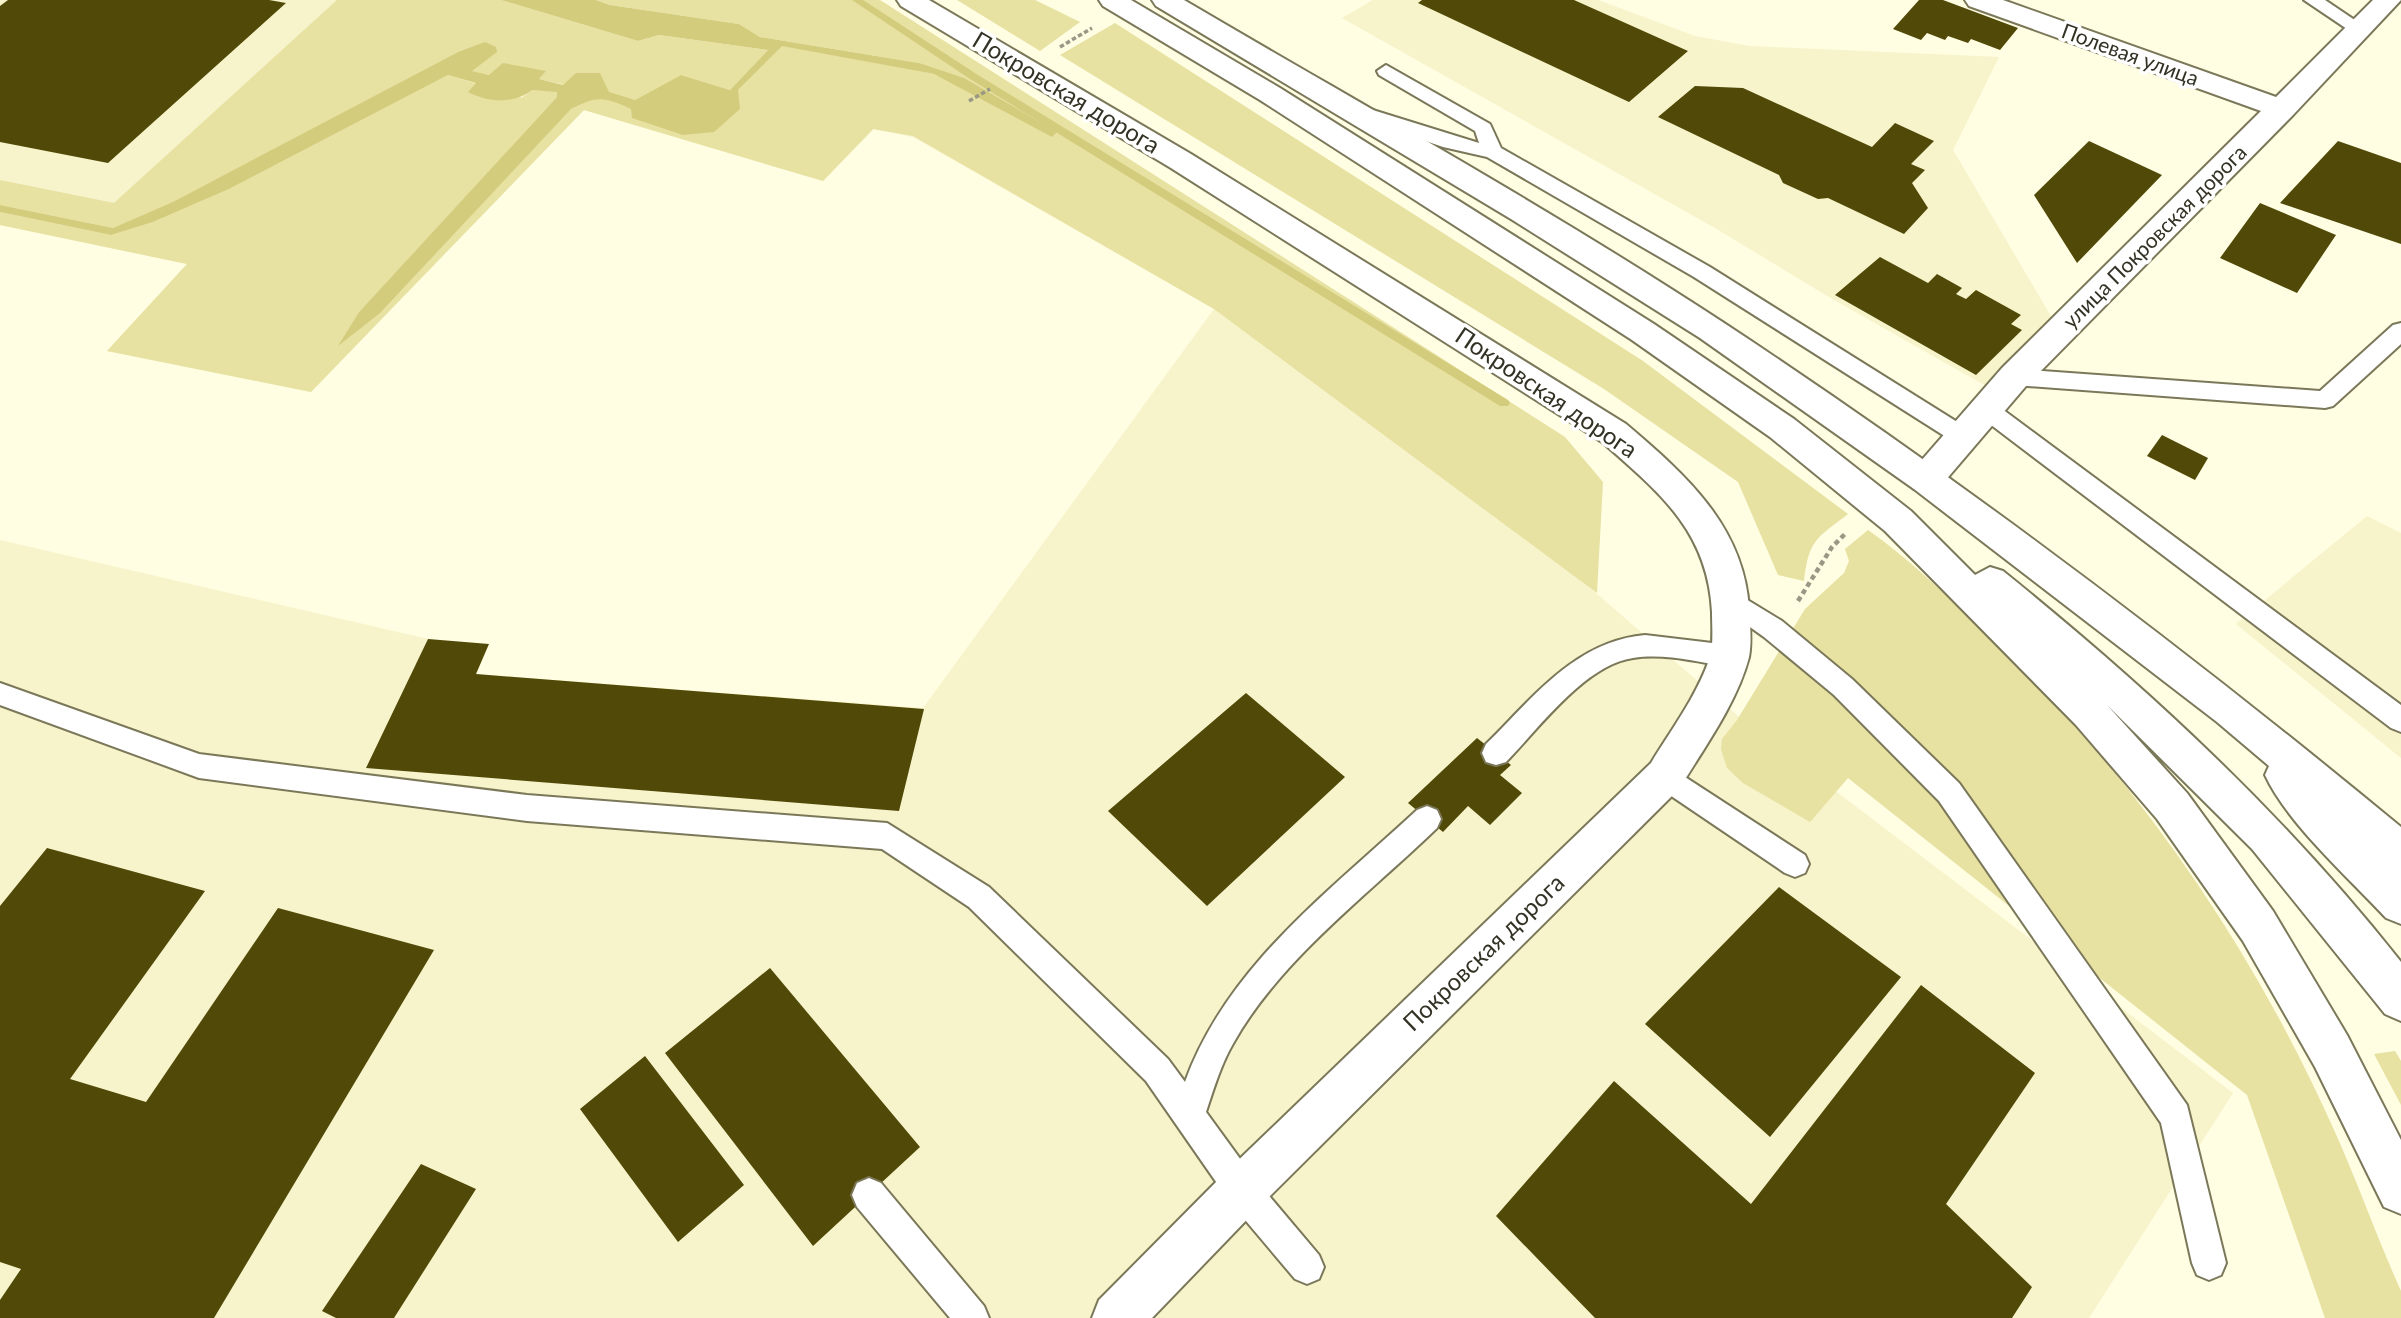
<svg xmlns="http://www.w3.org/2000/svg" width="2401" height="1318" font-family="Lato,sans-serif">
<rect width="100%" height="100%" fill="#fffde2"/>
<path fill="#f7f3ca" d="M0,0H449L901,99L1200,250L1746,723L2233,1093L2089,1318H0V540L428,639L476,674L923,708L1214,309L913,137L874,129L823,181L584,110L311,392L107,351L187,264L0,225Z
M1373,0H1598L1695,36L1749,46L1999,57L1953,150L2052,318L1986,386L1829,297L1715,228L1342,18Z
M2367,516L2401,533V758L2236,624Z"/>
<path fill="#e7e1a2" d="M337,0H501L638,41L659,35L768,50L730,90L681,75L635,100L539,79L545,72L489,75L471,71L458,52L173,203L113,228L0,205V180L114,203Z
M596,0H880L1565,437L1603,482L1597,593L1214,309L913,136L873,129L823,181L584,110L311,392L107,351L187,264L0,225V212L111,235L153,222L229,189L448,75L522,98L532,90L557,91V97L359,312L340,344L571,109L591,99H609L632,109L738,90L782,45L934,74L1057,133L919,63L760,37L739,24L610,5Z
M957,0H1035L1080,22L1040,51Z
M1115,23L1643,361L1848,514C1816,539 1809,539 1804,581L1778,575L1738,482L1604,389L1060,55Z
M1868,530C1908,558 1944,593 1979,627C2131,770 2249,940 2334,1130C2358,1183 2377,1238 2401,1291V1318H2325L2247,1095L1848,778L1810,822L1743,783L1727,768L1721,749L1722,739L1737,720L1805,609L1844,573L1849,561L1845,549Z
M2395,1051L2401,1061V1105L2374,1054Z"/>
<path fill="#d4cc7d" d="M501,0H596L610,5L739,24L760,37L919,63L964,78L1057,132L1052,137L934,74L782,46L738,90L740,109L714,132L683,135L632,118L631,109C605,97 598,95 571,109L380,313L338,346L359,312L557,97V92L532,90C514,104 489,103 468,92L476,83L448,75L229,189L153,222L111,235L0,212V205L113,228L173,202L458,52L485,42L496,47L497,52L472,71L489,75L503,63L546,71L539,79L563,85L576,73H600L609,92L635,100L681,75L730,90L768,50L659,35L638,41Z"/>
<g fill="none" stroke-linecap="round" stroke-linejoin="round">
<path fill="#d4cc7d" fill-rule="evenodd" d="M852,0H863L978,75L1508,400L1510,403L1508,406H1500L970,79Z"/>
</g>
<path fill="#504907" d="M8,0H269L286,3L108,163L0,142V6Z
M1422,0H1574L1688,51L1629,102L1418,3Z
M1919,0H1943L2018,28L2000,50L1971,39L1968,43L1948,36L1945,40L1927,33L1921,40L1893,29Z
M1695,86L1743,88L1872,147L1895,123L1934,141L1911,164L1925,170L1912,183L1928,208L1904,234L1828,198L1818,199L1783,183L1779,175L1658,117Z
M2089,141L2162,175L2077,263L2034,195Z
M2338,141L2401,163V244L2280,203Z
M2260,203L2336,235L2297,293L2220,258Z
M1880,257L1928,283L1937,274L1962,288L1956,294L1966,299L1976,290L2021,315L2011,324L2022,330L1976,375L1835,295Z
M2162,435L2208,458L2195,480L2147,456Z
M428,639L489,644L476,674L924,709L899,811L366,768Z
M1246,693L1345,777L1207,906L1108,811Z
M1477,738L1511,765L1500,775L1522,793L1490,825L1468,806L1443,832L1408,803Z
M47,848L205,891L70,1079L146,1102L278,908L434,950L214,1318H0V1300L21,1269L0,1262V906Z
M1779,887L1901,977L1770,1137L1645,1024Z
M770,968L920,1147L813,1246L665,1053Z
M1921,985L2035,1073L1946,1204L2032,1287L2012,1318H1595L1496,1216L1614,1081L1751,1204Z
M645,1056L744,1185L678,1242L580,1109Z
M421,1164L476,1189L394,1318H336L322,1311Z"/>
<g fill="none" stroke-linecap="round" stroke-linejoin="round">
<defs>
<path id="lane" d="M2304,0H2325L2368,29L2359,34L2353,33Z
M1386,65L1490,124L1501,148L1710,267L1970,430L1974,436L1970,442L1962,445L1954,442L1694,277L1487,157L1443,147L1356,117L1353,113L1363,107L1479,143L1475,131L1379,75L1377,71Z
M2401,323V344L2333,406L2325,408L2014,385L2006,383L2003,377L2006,371L2014,369L2320,391L2393,325Z
M1986,400L1994,403L2401,705V732L2391,728L1978,415L1974,409L1978,403Z
M1731,590L1782,621L1852,679L1959,783L2187,1105L2226,1263L2221,1275L2209,1280L2197,1275L2192,1263L2161,1123L1939,801L1834,695L1764,637L1722,607L1718,600L1722,593Z
M1645,635L1729,645L1738,648L1742,656L1738,664L1729,667C1698,662 1665,653 1633,658C1586,664 1538,729 1506,762L1496,765L1486,762L1482,753L1486,744C1532,699 1575,641 1645,635Z
M0,683L199,754L527,795L887,823L989,887L1168,1059L1185,1082C1227,966 1329,892 1417,810L1427,806L1437,810L1441,819L1437,828C1370,893 1280,960 1234,1042C1221,1064 1214,1088 1206,1112L1254,1178L1319,1255L1324,1267L1319,1279L1307,1284L1295,1279L1230,1202L1146,1081L969,907L882,849L527,821L199,778L0,705Z
M1665,764L1805,855L1809,864L1805,873L1795,877L1785,873L1655,785L1651,776L1655,767Z
M869,1178L881,1183L984,1306L989,1318H950L857,1207L852,1195L857,1183Z"/>
<path id="street" d="M897,0H929L1191,154L1626,424C1685,474 1744,526 1749,609C1750,624 1752,642 1749,657C1737,703 1704,748 1679,789L1259,1207L1152,1318H1092L1099,1300L1225,1173L1651,763C1671,730 1696,697 1709,660C1714,646 1712,627 1712,612C1708,531 1659,492 1602,442L1171,168L901,6Z
M1965,0H2003L2276,97L2373,0H2401L2293,115L2026,386L1938,489L1926,492L1914,489L1908,479L1914,469L2002,368L2261,111L1969,6Z"/>
<path id="secondary" d="M1099,0H1131L1280,88L1654,324L1794,419L1911,511L1975,575L1990,567L2003,571C2149,689 2285,815 2401,962V1021L2385,1014L2252,849L2107,705L2187,793L2273,911L2347,1035L2401,1140V1214L2384,1207L2315,1067L2243,941L2157,819L2076,725L1885,531L1770,437L1632,340L1260,100L1103,6Z
M1152,0H1184C1364,106 1549,208 1724,323C1959,478 2184,648 2401,827V924L2386,918C2349,878 2287,823 2265,775L2269,766L2217,722L1914,489L1700,338L1511,219L1156,6Z"/>
</defs>
<use href="#lane" stroke="#7b785a" stroke-width="4"/>
<use href="#street" stroke="#7b785a" stroke-width="4"/>
<use href="#secondary" stroke="#7b785a" stroke-width="4"/>
<path stroke="#999884" stroke-width="3.5" stroke-dasharray="4.5 2.5" stroke-linecap="butt" d="M1060,47L1092,28
M969,101L990,89"/>
<path stroke="#999884" stroke-width="4.5" stroke-dasharray="5 3.5" stroke-linecap="butt" d="M1798,601L1832,547L1847,532"/>
<use href="#lane" fill="#fff" fill-rule="evenodd"/>
<use href="#street" fill="#fff" fill-rule="evenodd"/>
<use href="#secondary" fill="#fff" fill-rule="evenodd"/>
</g>
<g text-anchor="middle" stroke-width="7" stroke-linejoin="round" paint-order="stroke">
<g font-size="21" fill="#333225" stroke="#fff">
<text transform="translate(2130 55) rotate(20)" y="7">Полевая улица</text>
<text transform="translate(2155 237) rotate(-45)" y="7">улица Покровская дорога</text>
</g>
<g font-size="24" fill="#333225" stroke="#fff">
<text transform="translate(1066 93) rotate(31)" y="8">Покровская дорога</text>
<text transform="translate(1546 393) rotate(34)" y="8">Покровская дорога</text>
<text transform="translate(1484 953) rotate(-44)" y="8">Покровская дорога</text>
</g>
</g>
</svg>
